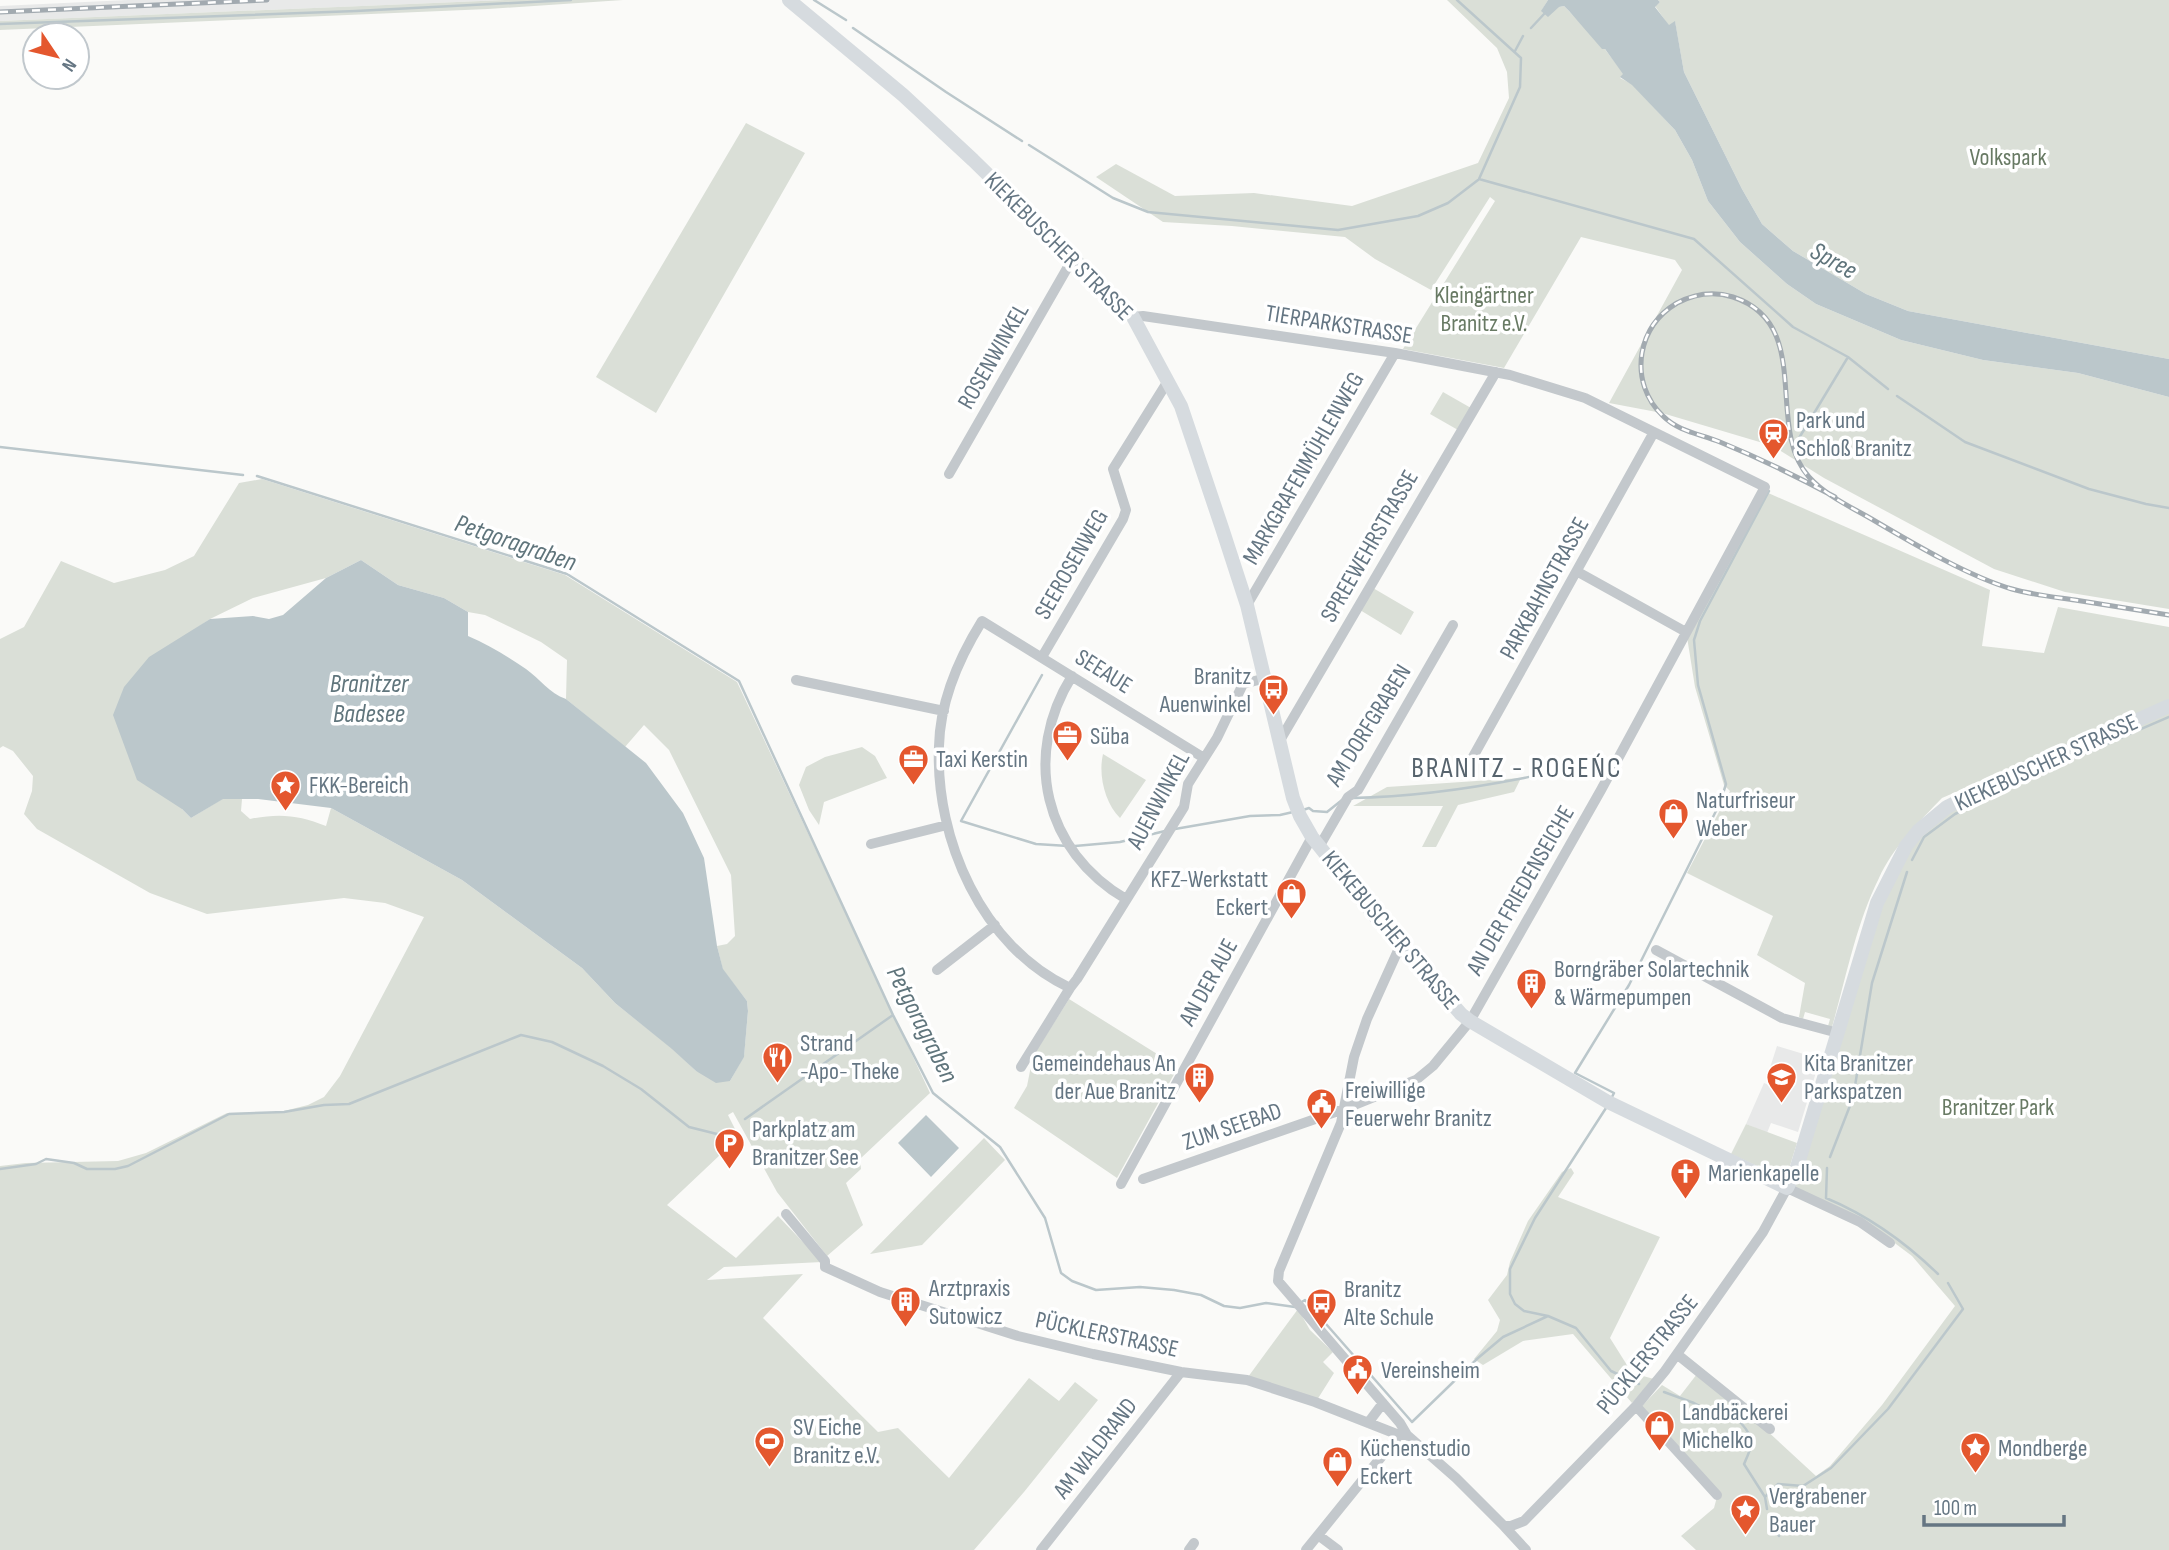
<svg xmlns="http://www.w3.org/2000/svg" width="2169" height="1550" font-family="'Sofia Sans Condensed',sans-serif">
<rect width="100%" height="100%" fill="#fafaf8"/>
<path fill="#e8e9e9" d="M128,0H505L0,21V6Z
M1777,1046L1820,1059L1798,1132L1771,1123L1767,1133L1746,1124L1764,1083L1769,1085L1771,1079L1767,1077Z"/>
<path fill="#dadfd7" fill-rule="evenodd" d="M505,0H623L488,9L0,30V21Z
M1447,0H1548L1542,10L1564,6L1604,48L1624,74L1620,78L1632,84L1675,130L1692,160L1708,201L1740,242L1787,284L1816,304L1901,340L1983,360L2078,373L2169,397V609L2065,592L1994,569L1824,478L1773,446L1662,413L1609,403L1682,270L1675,260L1581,237L1504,368L1403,349L1495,201L1490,197L1431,290L1375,259L1345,237L1232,226L1163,222L1096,177L1116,164L1175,196L1254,193L1352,206L1478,163L1509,98L1507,72L1497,48Z
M1658,0H2169V359L1908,311L1866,294L1793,251L1762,224L1742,189L1684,72L1675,22L1669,26L1655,6L1660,2Z
M746,123L805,153L656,413L596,377Z
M1443,392L1471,408L1458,430L1430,414Z
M262,479L565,575L737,682L930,1093L860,1159L861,1169L846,1183L863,1225L827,1256L777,1192L733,1112L728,1115L739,1137L667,1205L736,1258L778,1216L822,1262L724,1267L707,1280L803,1274L763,1318L878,1432L898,1428L949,1478L1029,1378L1059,1401L1075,1382L1098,1400L1024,1492L974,1550H0V1166L26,1163L118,1161L146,1153L227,1113L280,1112L308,1105L324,1097L340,1076L424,917L385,903L344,898L207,914L150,893L37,829L24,814L32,791L33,776L13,751L3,746L0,748V639L24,627L61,561L114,583L165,570L194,556L239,483ZM361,560L398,585L444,598L468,612L485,615L541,642L567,660L566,699L625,747L644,725L669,750L731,875L735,936L727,944L717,946L723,970L747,1001L748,1011L744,1056L730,1081L696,1071L673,1049L615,1003L582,968L462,880L331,808L326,826C299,815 279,813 250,819L241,811L242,799H222L191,818L182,809L185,636L210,619L253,598L326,578Z
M1766,492L1990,590L1982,646L2044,653L2058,607L2169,627V700L1942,798C1919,822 1893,847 1879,878C1856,924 1846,978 1832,1027L1828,1026L1830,1019L1805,1012L1803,1019L1799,1017L1805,983L1757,955L1773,916L1687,873L1730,791L1724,785L1695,687L1687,637Z
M1373,588L1414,612L1401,635L1360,610Z
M2169,711V1550H1696L1681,1536L1714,1508L1718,1493L1641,1407L1662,1385L1680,1396L1697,1374L1751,1416L1816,1476L1830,1466L1882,1405L1955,1306L1912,1256L1892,1241L1793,1189L1876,921L1902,861L1922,835L1951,810Z
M862,747L875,756L887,778L824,802L819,825L809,810L799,785L806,767L825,757Z
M1103,754L1146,780L1120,818C1105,803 1098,775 1103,754Z
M1521,778L1514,792L1458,805L1436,847H1422L1443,806H1353L1387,787Z
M1069,999L1178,1067L1117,1178L1014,1108L1027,1086L1033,1056Z
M1746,1124L1797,1143L1788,1172L1777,1175L1731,1154Z
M984,1138L1005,1160L922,1245L870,1254Z
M1571,1168L1574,1173L1558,1197L1660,1237L1610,1338L1632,1373L1654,1379L1632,1403L1573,1334L1523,1341L1483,1365L1474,1359L1497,1331L1500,1320L1488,1300L1507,1275L1510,1262L1528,1221L1562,1172Z
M1298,1309L1310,1330L1333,1352L1323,1362L1334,1373L1317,1400L1248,1377Z"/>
<path fill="#bbc7cb" d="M1548,0H1658L1660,2L1655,7L1669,25L1675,21L1684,72L1742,189L1762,224L1793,251L1866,294L1908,311L2169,359V397L2078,373L1983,360L1901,340L1816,304L1787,284L1740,242L1708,201L1692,160L1675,130L1632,85L1620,77L1623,74L1605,49H1602L1569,11L1564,6L1559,7L1548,17L1541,11Z
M361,560L398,585L444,598L468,612V636C489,645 507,656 526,669C540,679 549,693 566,699L646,763L683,813L704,858L717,946L723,969L747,1001L748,1011L744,1057L730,1081L716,1083L696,1071L672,1049L615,1003L582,968L462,880L331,808L258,799H223L191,818L182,809L137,780L113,715L124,687L149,657L210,619L253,616L269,619L283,615L326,578Z
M926,1115L959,1148L931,1177L898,1143Z"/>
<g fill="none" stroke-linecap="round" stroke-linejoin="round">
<path stroke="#bbc7cb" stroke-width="2.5" d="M814,0L846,20
M1457,0L1521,58L1520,87L1479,179L1694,239L1793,327L1848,357L1888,389
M0,24L356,11L571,0
M853,28L946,92L1022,141
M1531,28L1545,13
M1515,51L1523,36
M1029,145L1113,198L1148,212L1338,230L1418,216L1448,203L1478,180
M1897,396L1965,442L2089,489L2146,504L2169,508
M1796,443L1848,357
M0,447L243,475
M257,476L567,574L739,681L893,1015L933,1093L1000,1147L1045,1218L1061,1273L1072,1281L1096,1290L1140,1287L1174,1290L1201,1295L1224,1306L1240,1308L1266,1303L1295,1307
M1042,675L961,821L1036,844L1068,846
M1352,798C1409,797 1468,789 1524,778C1548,773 1573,765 1597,758
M1303,810L1309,808L1313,811L1327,812L1342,800
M1175,829L1250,816L1280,815L1293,812
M1075,846L1120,842L1165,831
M1912,860L1924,837L1955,814L2044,771L2169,717
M1611,1099L1614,1093L1575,1073L1629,985L1720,803L1726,784L1698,685L1694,640L1700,621L1769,491
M745,1119L893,1015
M1830,1157L1853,1098L1872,983L1907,872
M1827,1168L1826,1198C1869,1216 1904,1241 1938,1274
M0,1169L36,1164L46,1159L74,1163L87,1169H115L128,1166L229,1114L284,1112L324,1105L349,1104L521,1035L552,1042L603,1066L641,1089L689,1127L725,1136L730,1129
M1300,1303L1305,1300L1412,1422L1478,1358L1503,1337L1548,1316L1576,1328L1611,1371L1639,1384
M1548,1316L1524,1311L1515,1304L1510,1294V1269L1535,1218L1606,1108
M1664,1392L1694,1403L1719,1416L1729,1412C1735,1415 1736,1418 1741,1423C1756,1440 1753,1444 1744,1464L1765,1497L1767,1509
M1765,1497L1778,1484L1803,1486L1831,1468L1888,1409L1963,1309L1948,1283
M1770,1516L1779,1536"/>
<path stroke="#c3c8cc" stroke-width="10" d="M1133,317L1143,316L1395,353L1510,375L1585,398L1765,487L1601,790L1470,1021L1433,1066L1416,1080L1344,1109L1143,1179
M949,474L1073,258
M1578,572L1686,632
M1247,605L1395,353
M1042,657L1123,519L1126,510L1113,469L1168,381
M1072,676C1022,756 1044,851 1126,899
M796,680L944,711
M1279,742L1496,372
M1204,758L982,621C959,658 940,702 939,746C935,839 982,947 1070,988L1077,979L1184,807L1188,784L1217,738L1243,684L1266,678
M1469,764L1654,432
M871,844L947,825
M1319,847L1348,797L1358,790L1453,625
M1400,946L1367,1019L1354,1057L1341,1123L1279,1271L1278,1281L1400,1423L1407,1435L1456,1478L1504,1526H1511L1524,1521L1636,1406L1665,1371L1763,1232L1787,1188L1860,1222L1890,1243
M1656,950L1782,1018L1838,1033
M937,970L995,925
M1021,1067L1070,988
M1121,1184L1312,837
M786,1214L825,1261V1267L880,1292L1018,1336L1093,1354L1181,1372L1247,1380L1315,1402L1399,1435H1407
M1678,1355L1770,1429
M1636,1406L1717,1495
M1368,1423L1383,1403
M1504,1526L1526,1550
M1318,1535L1338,1550
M1041,1550L1181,1372
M1189,1550L1194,1543
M1306,1550L1399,1435"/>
<path stroke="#d6dbdf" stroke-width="14" d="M789,0L903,95L973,160L1133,317L1181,406L1222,528L1247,605L1293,798L1300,816L1312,837L1378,920L1461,1014L1470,1021L1608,1102L1787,1188L1797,1167L1877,903L1906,846L1918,831L1947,807L1985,788L2169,706"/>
<defs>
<path id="rail" d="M0,12L267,0
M1835,497C1798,477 1759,458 1720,442C1701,434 1679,432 1663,416C1646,400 1638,377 1642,353C1646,331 1657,315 1677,303C1694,294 1714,291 1733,297C1815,324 1764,427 1809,477C1826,496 1853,508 1875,521C1914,544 1970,577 2012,589C2033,595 2054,597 2075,600C2106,605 2138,610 2169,615"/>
</defs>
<use href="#rail" stroke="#a2aab0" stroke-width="5"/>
<use href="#rail" stroke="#fff" stroke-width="2.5" stroke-dasharray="8" stroke-linecap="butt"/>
</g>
<defs>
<symbol id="station-pin" viewBox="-11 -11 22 30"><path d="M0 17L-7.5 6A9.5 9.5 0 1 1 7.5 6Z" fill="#e4572e" stroke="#fff"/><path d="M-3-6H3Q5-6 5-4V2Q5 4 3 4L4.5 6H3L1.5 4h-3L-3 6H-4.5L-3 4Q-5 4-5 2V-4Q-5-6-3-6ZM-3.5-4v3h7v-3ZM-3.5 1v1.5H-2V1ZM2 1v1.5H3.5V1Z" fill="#fff"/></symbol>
<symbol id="bus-pin" viewBox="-11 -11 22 30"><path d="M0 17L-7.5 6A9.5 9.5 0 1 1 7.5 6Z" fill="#e4572e" stroke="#fff"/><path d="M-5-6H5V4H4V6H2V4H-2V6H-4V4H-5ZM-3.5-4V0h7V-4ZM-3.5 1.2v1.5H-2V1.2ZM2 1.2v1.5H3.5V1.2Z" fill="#fff"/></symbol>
<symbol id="office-pin" viewBox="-11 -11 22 30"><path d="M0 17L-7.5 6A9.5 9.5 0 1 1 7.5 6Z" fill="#e4572e" stroke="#fff"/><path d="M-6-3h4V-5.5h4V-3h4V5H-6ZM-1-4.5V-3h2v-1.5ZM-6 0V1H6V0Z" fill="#fff"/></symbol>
<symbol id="sight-pin" viewBox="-11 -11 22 30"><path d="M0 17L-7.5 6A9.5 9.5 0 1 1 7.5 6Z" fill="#e4572e" stroke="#fff"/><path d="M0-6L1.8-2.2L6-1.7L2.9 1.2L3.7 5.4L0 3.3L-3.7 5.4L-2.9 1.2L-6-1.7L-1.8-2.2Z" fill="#fff"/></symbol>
<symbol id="shop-pin" viewBox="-11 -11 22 30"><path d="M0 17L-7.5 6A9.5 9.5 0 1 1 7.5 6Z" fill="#e4572e" stroke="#fff"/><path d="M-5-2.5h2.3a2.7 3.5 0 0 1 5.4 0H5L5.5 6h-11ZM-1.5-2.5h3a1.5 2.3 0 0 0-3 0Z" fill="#fff"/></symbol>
<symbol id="building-pin" viewBox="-11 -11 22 30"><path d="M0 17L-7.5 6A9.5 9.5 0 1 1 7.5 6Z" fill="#e4572e" stroke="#fff"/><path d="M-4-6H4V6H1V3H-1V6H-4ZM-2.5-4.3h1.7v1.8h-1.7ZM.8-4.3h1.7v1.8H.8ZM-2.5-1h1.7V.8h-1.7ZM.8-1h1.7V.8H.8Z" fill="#fff"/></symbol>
<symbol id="restaurant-pin" viewBox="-11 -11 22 30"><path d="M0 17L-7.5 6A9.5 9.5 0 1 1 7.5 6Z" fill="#e4572e" stroke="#fff"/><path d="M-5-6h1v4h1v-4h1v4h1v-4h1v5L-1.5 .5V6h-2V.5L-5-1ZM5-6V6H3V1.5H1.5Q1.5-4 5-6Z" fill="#fff"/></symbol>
<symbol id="school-pin" viewBox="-11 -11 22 30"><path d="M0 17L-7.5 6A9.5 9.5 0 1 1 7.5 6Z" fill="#e4572e" stroke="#fff"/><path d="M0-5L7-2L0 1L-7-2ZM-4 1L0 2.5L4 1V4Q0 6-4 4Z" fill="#fff"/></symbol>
<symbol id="civic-pin" viewBox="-11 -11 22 30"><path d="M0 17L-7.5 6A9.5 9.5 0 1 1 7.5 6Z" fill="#e4572e" stroke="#fff"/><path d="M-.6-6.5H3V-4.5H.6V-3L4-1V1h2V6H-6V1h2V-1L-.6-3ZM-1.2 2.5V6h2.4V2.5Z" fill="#fff"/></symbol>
<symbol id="parking-pin" viewBox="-11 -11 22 30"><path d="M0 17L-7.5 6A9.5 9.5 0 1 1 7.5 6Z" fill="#e4572e" stroke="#fff"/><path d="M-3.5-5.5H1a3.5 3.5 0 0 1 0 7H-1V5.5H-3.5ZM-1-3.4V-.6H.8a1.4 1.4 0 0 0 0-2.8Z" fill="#fff"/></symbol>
<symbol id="church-pin" viewBox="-11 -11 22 30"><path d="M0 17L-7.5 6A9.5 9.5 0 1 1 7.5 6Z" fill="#e4572e" stroke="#fff"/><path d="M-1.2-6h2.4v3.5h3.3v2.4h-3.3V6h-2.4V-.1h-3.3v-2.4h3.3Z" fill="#fff"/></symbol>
<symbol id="stadium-pin" viewBox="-11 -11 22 30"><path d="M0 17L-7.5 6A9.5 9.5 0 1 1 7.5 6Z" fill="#e4572e" stroke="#fff"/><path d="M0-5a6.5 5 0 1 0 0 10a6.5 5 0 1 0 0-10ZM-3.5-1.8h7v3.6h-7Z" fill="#fff"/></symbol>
</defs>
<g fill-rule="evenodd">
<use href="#station-pin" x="1756" y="416" width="35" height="47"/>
<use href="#bus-pin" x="1256" y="672" width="35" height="47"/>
<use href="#office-pin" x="1050" y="718" width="35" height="47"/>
<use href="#office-pin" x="896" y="742" width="35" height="47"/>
<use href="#sight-pin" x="268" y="768" width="35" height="47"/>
<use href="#shop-pin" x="1656" y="796" width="35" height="47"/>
<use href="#shop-pin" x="1274" y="876" width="35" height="47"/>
<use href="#building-pin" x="1514" y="966" width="35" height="47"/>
<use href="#restaurant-pin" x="760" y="1040" width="35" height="47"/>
<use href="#building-pin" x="1182" y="1060" width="35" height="47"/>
<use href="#school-pin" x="1764" y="1060" width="35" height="47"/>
<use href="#civic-pin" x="1304" y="1086" width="35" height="47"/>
<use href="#parking-pin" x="712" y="1126" width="35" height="47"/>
<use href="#church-pin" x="1668" y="1156" width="35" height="47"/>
<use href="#building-pin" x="888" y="1284" width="35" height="47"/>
<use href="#bus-pin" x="1304" y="1286" width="35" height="47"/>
<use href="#civic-pin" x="1340" y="1352" width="35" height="47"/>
<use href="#shop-pin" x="1642" y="1408" width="35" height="47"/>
<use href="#stadium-pin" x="752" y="1424" width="35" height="47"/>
<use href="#sight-pin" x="1958" y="1430" width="35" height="47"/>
<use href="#shop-pin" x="1320" y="1444" width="35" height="47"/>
<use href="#sight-pin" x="1728" y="1492" width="35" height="47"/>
</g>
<g text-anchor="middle" stroke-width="7" stroke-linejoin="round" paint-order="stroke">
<g font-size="24" fill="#687a64" stroke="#fff">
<text x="2008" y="165">Volkspark</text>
<text x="1484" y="303">Kleingärtner<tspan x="1484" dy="28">Branitz e.V.</tspan></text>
<text x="1998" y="1115">Branitzer Park</text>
</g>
<g font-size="24" fill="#657683" stroke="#fff">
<text transform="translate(1059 246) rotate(45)" y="8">KIEKEBUSCHER STRASSE</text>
<text transform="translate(1339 324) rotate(9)" y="8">TIERPARKSTRASSE</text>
<text transform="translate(993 356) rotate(-60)" y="8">ROSENWINKEL</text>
<text transform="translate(1303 468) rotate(-60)" y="8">MARKGRAFENMÜHLENWEG</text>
<text transform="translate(1369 546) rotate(-60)" y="8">SPREEWEHRSTRASSE</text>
<text transform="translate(1071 564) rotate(-60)" y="8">SEEROSENWEG</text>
<text transform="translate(1544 588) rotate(-61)" y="8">PARKBAHNSTRASSE</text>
<text transform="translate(1104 671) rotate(32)" y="8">SEEAUE</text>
<text transform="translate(1368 725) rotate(-58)" y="8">AM DORFGRABEN</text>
<text transform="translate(2046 762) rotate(-25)" y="8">KIEKEBUSCHER STRASSE</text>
<text transform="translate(1158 800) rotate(-62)" y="8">AUENWINKEL</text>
<text transform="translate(1520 890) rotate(-60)" y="8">AN DER FRIEDENSEICHE</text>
<text transform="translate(1391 930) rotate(50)" y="8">KIEKEBUSCHER STRASSE</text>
<text transform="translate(1208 982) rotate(-61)" y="8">AN DER AUE</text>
<text transform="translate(1232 1126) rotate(-19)" y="8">ZUM SEEBAD</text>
<text transform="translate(1107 1334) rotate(12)" y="8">PÜCKLERSTRASSE</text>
<text transform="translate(1647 1354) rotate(-51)" y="8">PÜCKLERSTRASSE</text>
<text transform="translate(1095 1448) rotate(-52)" y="8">AM WALDRAND</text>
</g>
<g font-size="24" fill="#657683" stroke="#fff" text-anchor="start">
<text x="1796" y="428">Park und<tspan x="1796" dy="28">Schloß Branitz</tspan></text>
<text x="1251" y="684" text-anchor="end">Branitz<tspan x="1251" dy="28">Auenwinkel</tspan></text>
<text x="1090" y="744">Süba</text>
<text x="936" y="767">Taxi Kerstin</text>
<text x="309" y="793">FKK-Bereich</text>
<text x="1696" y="808">Naturfriseur<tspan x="1696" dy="28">Weber</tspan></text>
<text x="1268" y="887" text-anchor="end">KFZ-Werkstatt<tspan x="1268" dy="28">Eckert</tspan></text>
<text x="1554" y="977">Borngräber Solartechnik<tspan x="1554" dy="28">&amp; Wärmepumpen</tspan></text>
<text x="800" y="1051">Strand<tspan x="800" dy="28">-Apo- Theke</tspan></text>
<text x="1176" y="1071" text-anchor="end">Gemeindehaus An<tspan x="1176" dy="28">der Aue Branitz</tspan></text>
<text x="1804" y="1071">Kita Branitzer<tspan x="1804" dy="28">Parkspatzen</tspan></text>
<text x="1345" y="1098">Freiwillige<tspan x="1345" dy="28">Feuerwehr Branitz</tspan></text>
<text x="752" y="1137">Parkplatz am<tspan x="752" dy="28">Branitzer See</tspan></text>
<text x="1708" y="1181">Marienkapelle</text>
<text x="929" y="1296">Arztpraxis<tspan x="929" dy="28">Sutowicz</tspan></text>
<text x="1344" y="1297">Branitz<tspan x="1344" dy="28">Alte Schule</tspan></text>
<text x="1381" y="1378">Vereinsheim</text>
<text x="1682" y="1420">Landbäckerei<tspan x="1682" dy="28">Michelko</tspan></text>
<text x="793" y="1435">SV Eiche<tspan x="793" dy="28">Branitz e.V.</tspan></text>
<text x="1360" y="1456">Küchenstudio<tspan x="1360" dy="28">Eckert</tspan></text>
<text x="1998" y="1456">Mondberge</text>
<text x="1769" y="1504">Vergrabener<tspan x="1769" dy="28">Bauer</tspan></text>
</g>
<g font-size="26" font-style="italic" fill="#60757c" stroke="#fff">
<text transform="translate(1834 260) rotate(29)" y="9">Spree</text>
<text transform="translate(516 542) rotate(19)" y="9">Petgoragraben</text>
<text x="369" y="692">Branitzer<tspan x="369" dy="30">Badesee</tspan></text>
<text transform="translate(923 1024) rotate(63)" y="9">Petgoragraben</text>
</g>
<g font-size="28" letter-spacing="2" fill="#57646e" stroke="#fff">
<text x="1517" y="777">BRANITZ - ROGEŃC</text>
</g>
</g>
<g transform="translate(56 56) rotate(125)"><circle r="33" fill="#ffffff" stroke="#c1c8cd" stroke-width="2"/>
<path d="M0-5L12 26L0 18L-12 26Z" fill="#e4572e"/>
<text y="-10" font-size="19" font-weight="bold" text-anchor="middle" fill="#657683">N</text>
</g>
<path d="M1924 1515v10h140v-10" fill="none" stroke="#657683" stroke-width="3.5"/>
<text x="1934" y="1515" font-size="21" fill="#657683" stroke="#ffffff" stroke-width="5" paint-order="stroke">100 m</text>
</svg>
